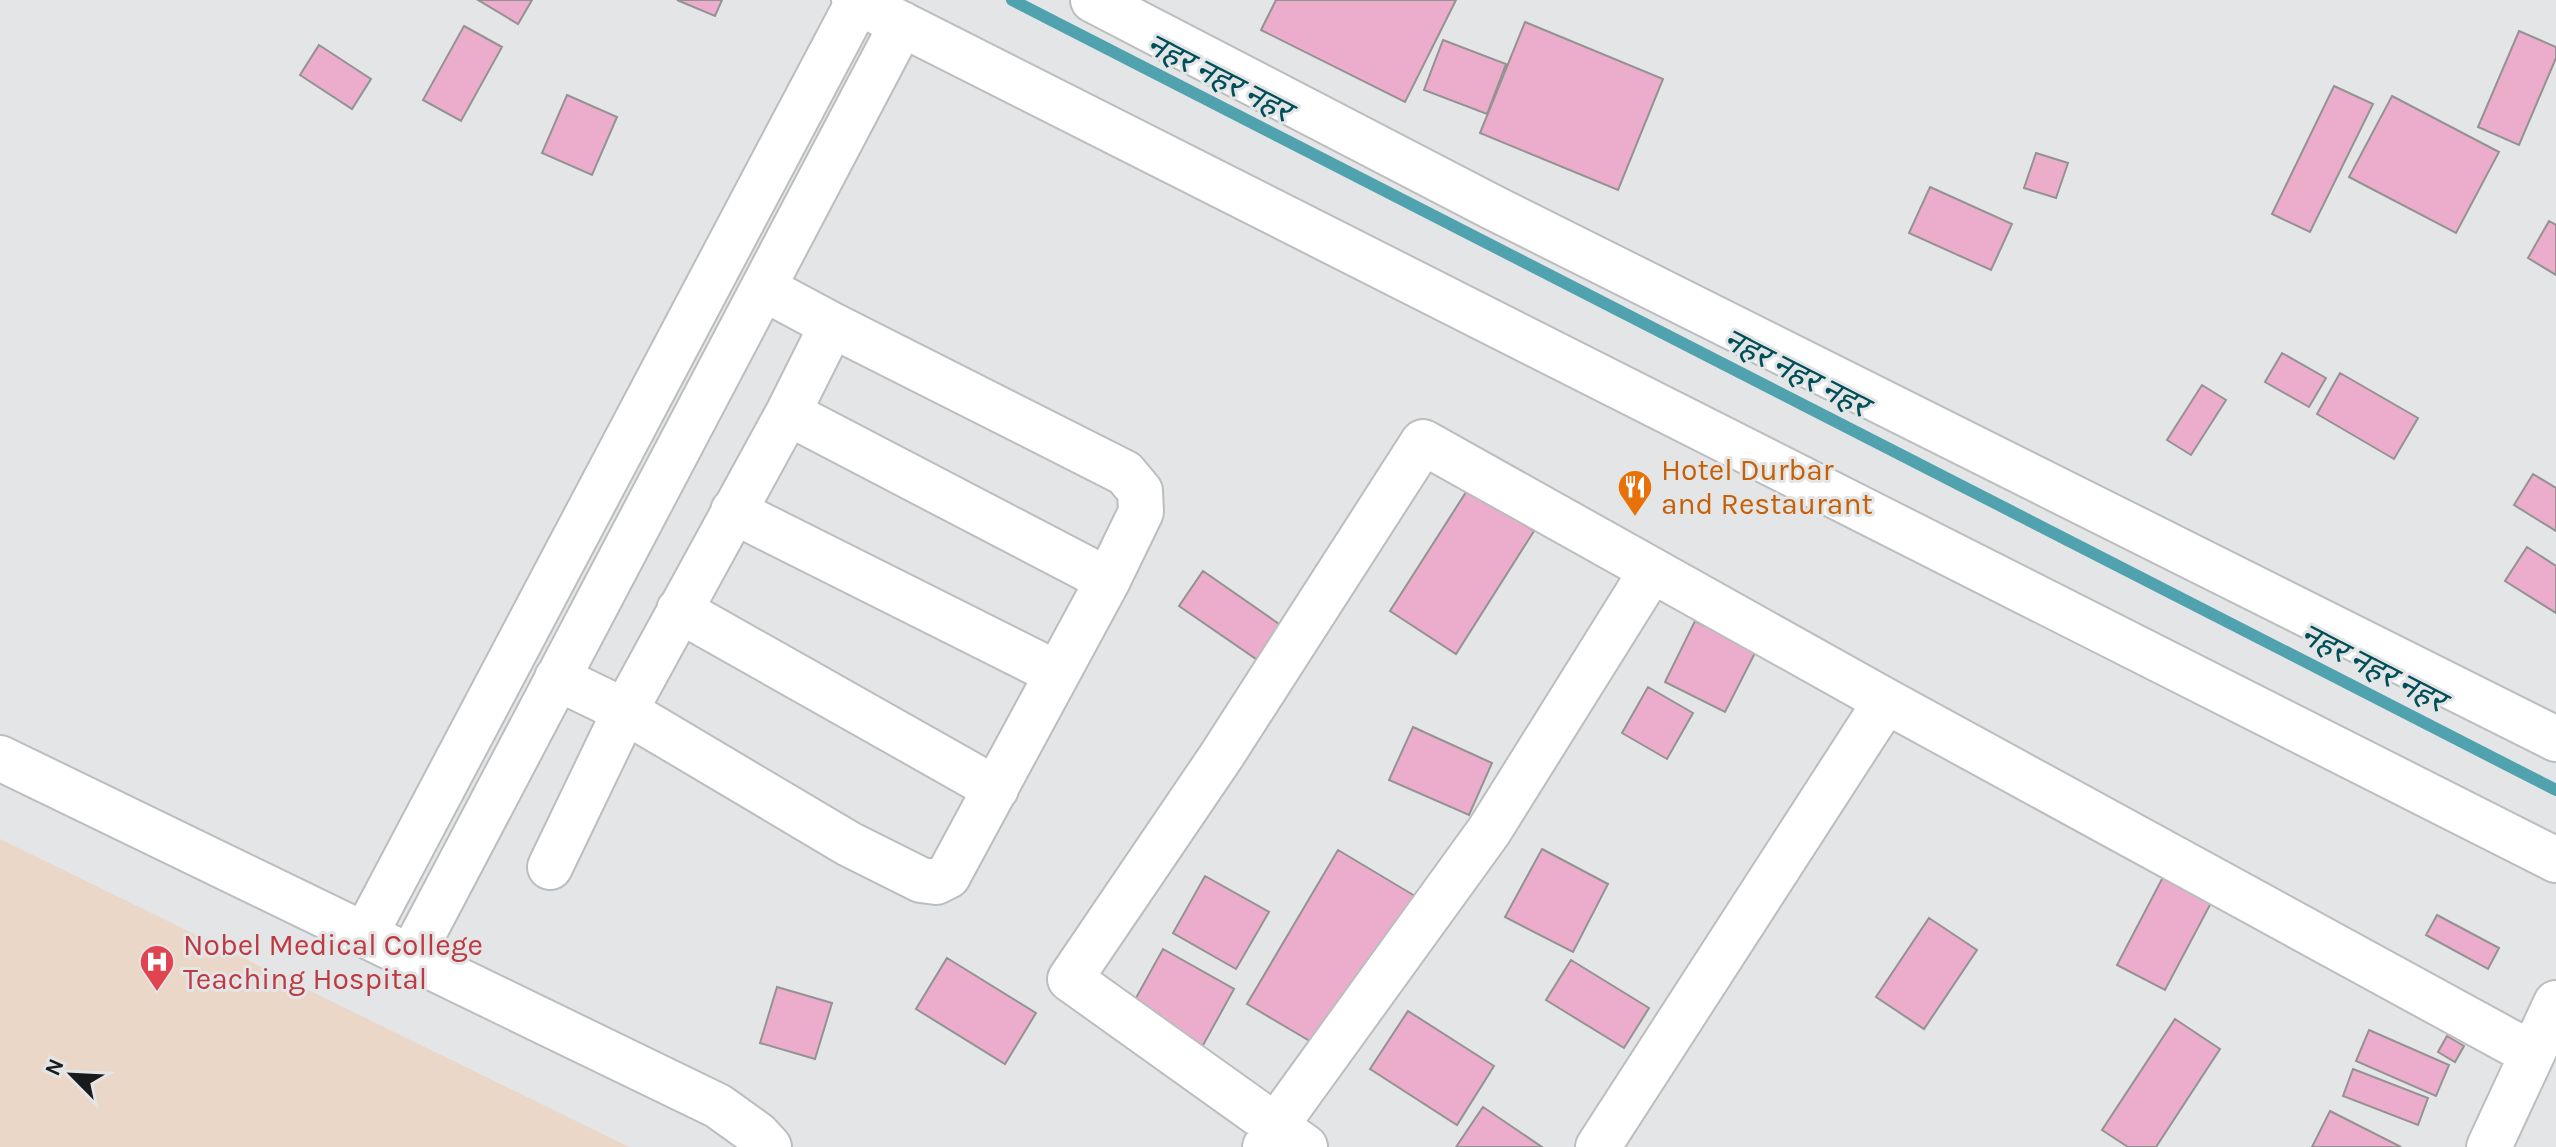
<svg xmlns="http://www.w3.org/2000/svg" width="2556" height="1147" font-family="Karla,'Noto Sans Devanagari',sans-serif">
<rect width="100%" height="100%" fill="#e3e5e6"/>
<path fill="#ead7c7" d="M0,839L629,1147H0Z"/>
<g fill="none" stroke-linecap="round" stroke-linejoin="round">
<path stroke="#4fa2ae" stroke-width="12" d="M1012,0L2556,790"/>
</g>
<path fill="#ebadcb" stroke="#949293" stroke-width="2" d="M478,0H532L518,24Z
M677,0H722L715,16Z
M1276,0H1456L1405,102L1261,30Z
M1525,22L1663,79L1618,190L1480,133Z
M464,26L502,47L461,121L423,100Z
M2519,31L2556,47V58L2519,145L2478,127Z
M1443,40L1506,64L1487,114L1424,90Z
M319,45L371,79L352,109L300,75Z
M2334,86L2373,104L2310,232L2272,214Z
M567,95L617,117L592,175L542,153Z
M2392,96L2499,152L2456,233L2349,177Z
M2036,153L2068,163L2056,198L2024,188Z
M1930,187L2012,224L1991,270L1909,233Z
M2549,221L2556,225V275L2528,258Z
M2282,353L2326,378L2309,407L2265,382Z
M2340,373L2418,418L2394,459L2317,414Z
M2202,385L2226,400L2191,455L2167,440Z
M2533,474L2556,488V531L2514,505Z
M1468,489L1534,531L1456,654L1390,611Z
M2527,547L2556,566V613L2505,581Z
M1203,571L1282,626L1259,661L1179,606Z
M1695,621L1756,651L1725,712L1665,682Z
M1648,687L1693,713L1667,759L1622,733Z
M1413,727L1492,763L1469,815L1389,780Z
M1542,849L1608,884L1573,952L1505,917Z
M1338,850L1415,896L1325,1050L1247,1004Z
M1205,876L1269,912L1236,969L1173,933Z
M2163,877L2211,903L2165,990L2117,965Z
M2437,915L2499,948L2488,969L2426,935Z
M1929,918L1977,950L1924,1029L1876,997Z
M1163,949L1234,989L1202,1047L1131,1007Z
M947,958L1036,1013L1005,1064L916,1009Z
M1571,960L1649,1008L1624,1048L1546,1000Z
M777,987L832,1003L815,1059L760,1043Z
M1408,1011L1494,1066L1457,1125L1370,1069Z
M2175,1019L2220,1049L2156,1147H2128L2102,1130Z
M2369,1030L2449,1065L2436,1096L2356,1061Z
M2447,1036L2464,1046L2455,1062L2438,1052Z
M2353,1069L2428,1098L2418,1125L2343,1096Z
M1483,1107L1542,1147H1456Z
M2330,1111L2401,1147H2312Z"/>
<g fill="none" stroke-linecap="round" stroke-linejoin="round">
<defs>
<path id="minor" d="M854,0L2556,860
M1093,0L1492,207L2556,739
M788,413L1108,580
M733,511L1056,673
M679,610L996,789
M557,678L625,711L788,413L832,325L763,288
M0,758L718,1106L757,1134L769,1147
M550,867L625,711L849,844L921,880L936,882L948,876L1108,580L1141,512L1140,491L1125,473L832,325
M365,935L858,2
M411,957L902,24
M1265,1147L1285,1113L1489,831L1652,570
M1305,1147L1070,979L1222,755L1423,442L1886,701L2532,1054
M1598,1147L1886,701
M2489,1147L2556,1003"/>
</defs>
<use href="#minor" stroke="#bbbdbe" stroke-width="48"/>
<use href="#minor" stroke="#fff" stroke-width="44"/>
</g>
<defs>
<symbol id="restaurant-pin" viewBox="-11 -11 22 30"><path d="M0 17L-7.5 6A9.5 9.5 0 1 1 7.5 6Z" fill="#e8710a" stroke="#e3e5e6"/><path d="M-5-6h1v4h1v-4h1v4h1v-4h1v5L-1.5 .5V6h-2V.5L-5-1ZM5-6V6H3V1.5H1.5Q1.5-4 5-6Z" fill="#fff"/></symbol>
<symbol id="hospital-pin" viewBox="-11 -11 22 30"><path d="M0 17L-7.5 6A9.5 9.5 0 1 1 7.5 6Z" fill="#e0444e" stroke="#e3e5e6"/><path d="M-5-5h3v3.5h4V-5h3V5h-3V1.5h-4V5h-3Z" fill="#fff"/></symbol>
</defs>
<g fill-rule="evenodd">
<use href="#restaurant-pin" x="1615" y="467" width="40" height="54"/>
<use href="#hospital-pin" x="137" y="942" width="40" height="54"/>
</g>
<g text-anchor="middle" stroke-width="6" stroke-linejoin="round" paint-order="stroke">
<g font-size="30" fill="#c56008" stroke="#e3e5e6" text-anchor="start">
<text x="1661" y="480">Hotel Durbar<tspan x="1661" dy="34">and Restaurant</tspan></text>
</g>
<g font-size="30" fill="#be3a42" stroke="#e3e5e6" text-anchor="start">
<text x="183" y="955">Nobel Medical College<tspan x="183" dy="34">Teaching Hospital</tspan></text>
</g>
<g font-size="32" font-style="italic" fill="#004e58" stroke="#e3e5e6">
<text transform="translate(1219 77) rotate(27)" y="11">नहर नहर नहर</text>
<text transform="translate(1796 372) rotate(27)" y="11">नहर नहर नहर</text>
<text transform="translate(2373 667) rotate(27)" y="11">नहर नहर नहर</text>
</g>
</g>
<g transform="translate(72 1075) rotate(294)" stroke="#e3e5e6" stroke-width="6" paint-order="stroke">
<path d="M0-6L14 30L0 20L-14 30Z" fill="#191a1b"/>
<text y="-12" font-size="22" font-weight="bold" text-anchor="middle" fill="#191a1b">N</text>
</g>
</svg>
